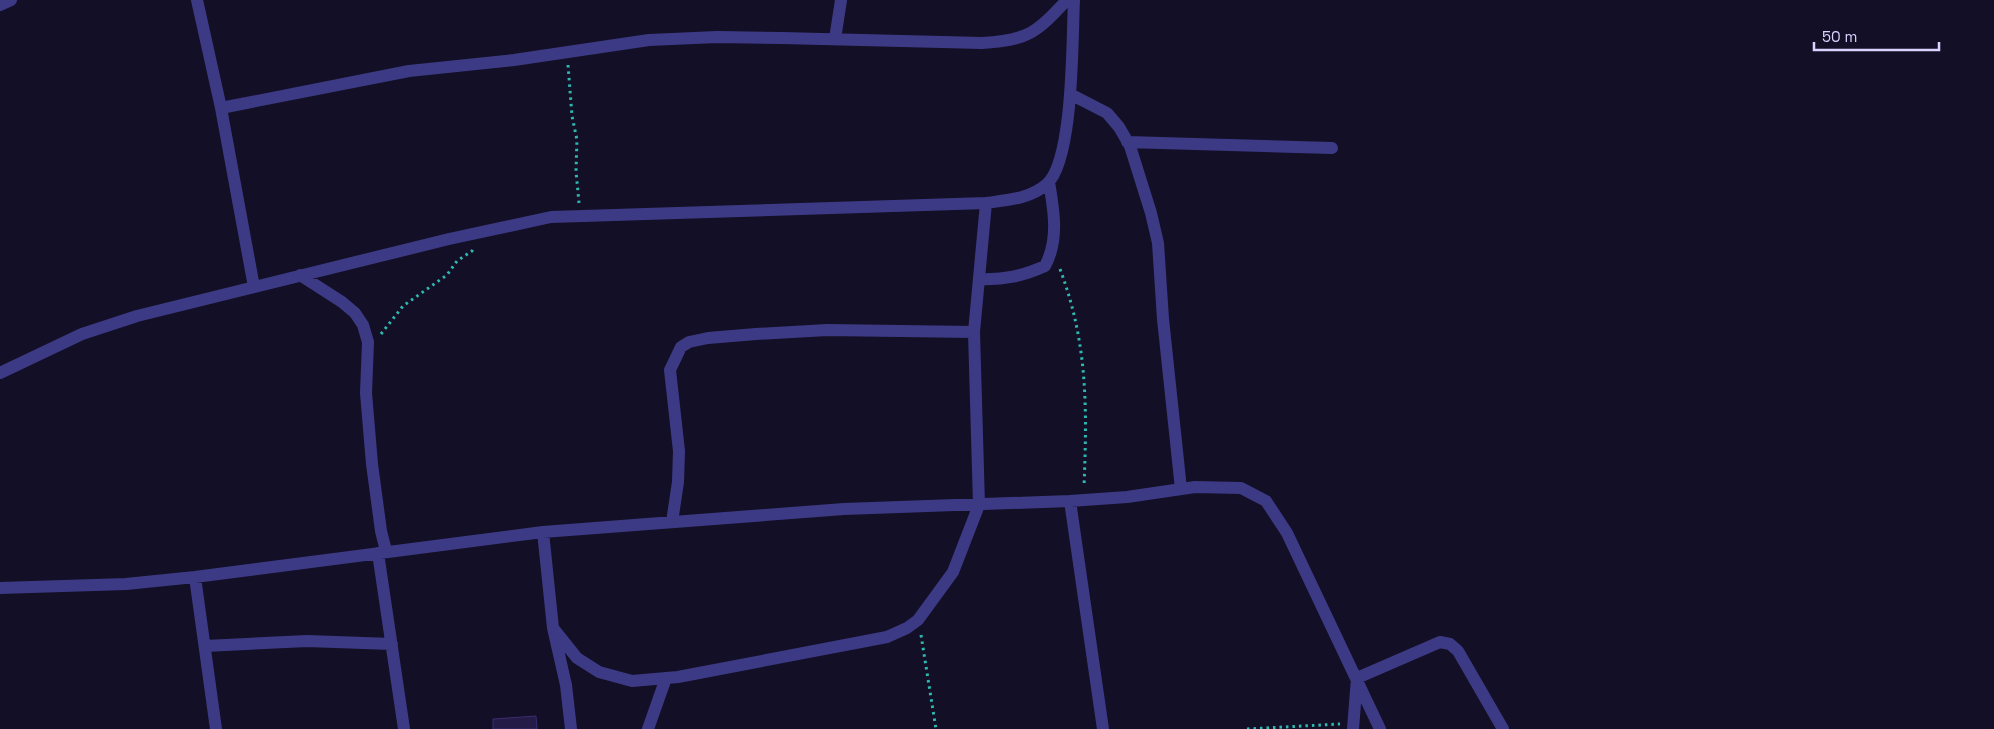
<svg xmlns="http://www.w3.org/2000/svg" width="1994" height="729" font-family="'Space Grotesk',sans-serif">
<rect width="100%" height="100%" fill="#130f26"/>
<path fill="#241b47" stroke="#3b2d73" d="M536,716L537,729H493V719Z"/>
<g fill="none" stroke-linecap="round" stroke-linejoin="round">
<path stroke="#2fb8b0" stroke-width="3" stroke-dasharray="2.5 4" stroke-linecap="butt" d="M568,65L572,116L577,140L576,171L579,203
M1060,269C1088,344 1087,408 1084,487
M381,334L403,306L447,275L457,261L472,251L473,248
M921,635L936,729
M1247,729L1340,724"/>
<path stroke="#3d3a85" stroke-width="12" d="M197,0L221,108L254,287
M0,5L11,0
M835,39L841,0
M1070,94L1107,113L1119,127L1130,146L1151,213L1158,243L1163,319L1181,489
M221,108L409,71L514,60L649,40L717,37L782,38L982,43C1029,40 1036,33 1067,0
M1127,142L1332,148
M300,275L342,302L355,313L363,325L368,342L366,393L372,464L381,531L386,551
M979,279C1004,280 1023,276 1045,266C1059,240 1054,211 1049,182
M0,373L82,334L137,316L449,239L551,217L986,203C1007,200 1030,199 1047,184C1074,159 1072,38 1074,0
M1070,501L1103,729
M672,522L678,482L679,451L670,370L681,347L689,342L708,338L756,334L827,330L974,332
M543,532L553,628L566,685L571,729
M378,553L404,729
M195,577L216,729
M0,588L126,584L195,577L543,532L844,509L1070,501L1127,497L1195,487L1241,488L1266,501L1287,533L1380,729
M553,628L577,658L599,672L632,681L678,677L887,637L907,628L918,620L953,572L979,505L974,332L986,203
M205,646L307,641L392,644
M648,729L666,678
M1353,729L1357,678L1440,642L1450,644L1458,651L1503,729"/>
</g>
<path d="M1814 42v8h125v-8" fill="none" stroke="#d9d4ff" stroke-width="2.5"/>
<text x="1822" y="42" font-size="15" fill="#d9d4ff" stroke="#130f26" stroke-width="4" paint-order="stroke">50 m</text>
</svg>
